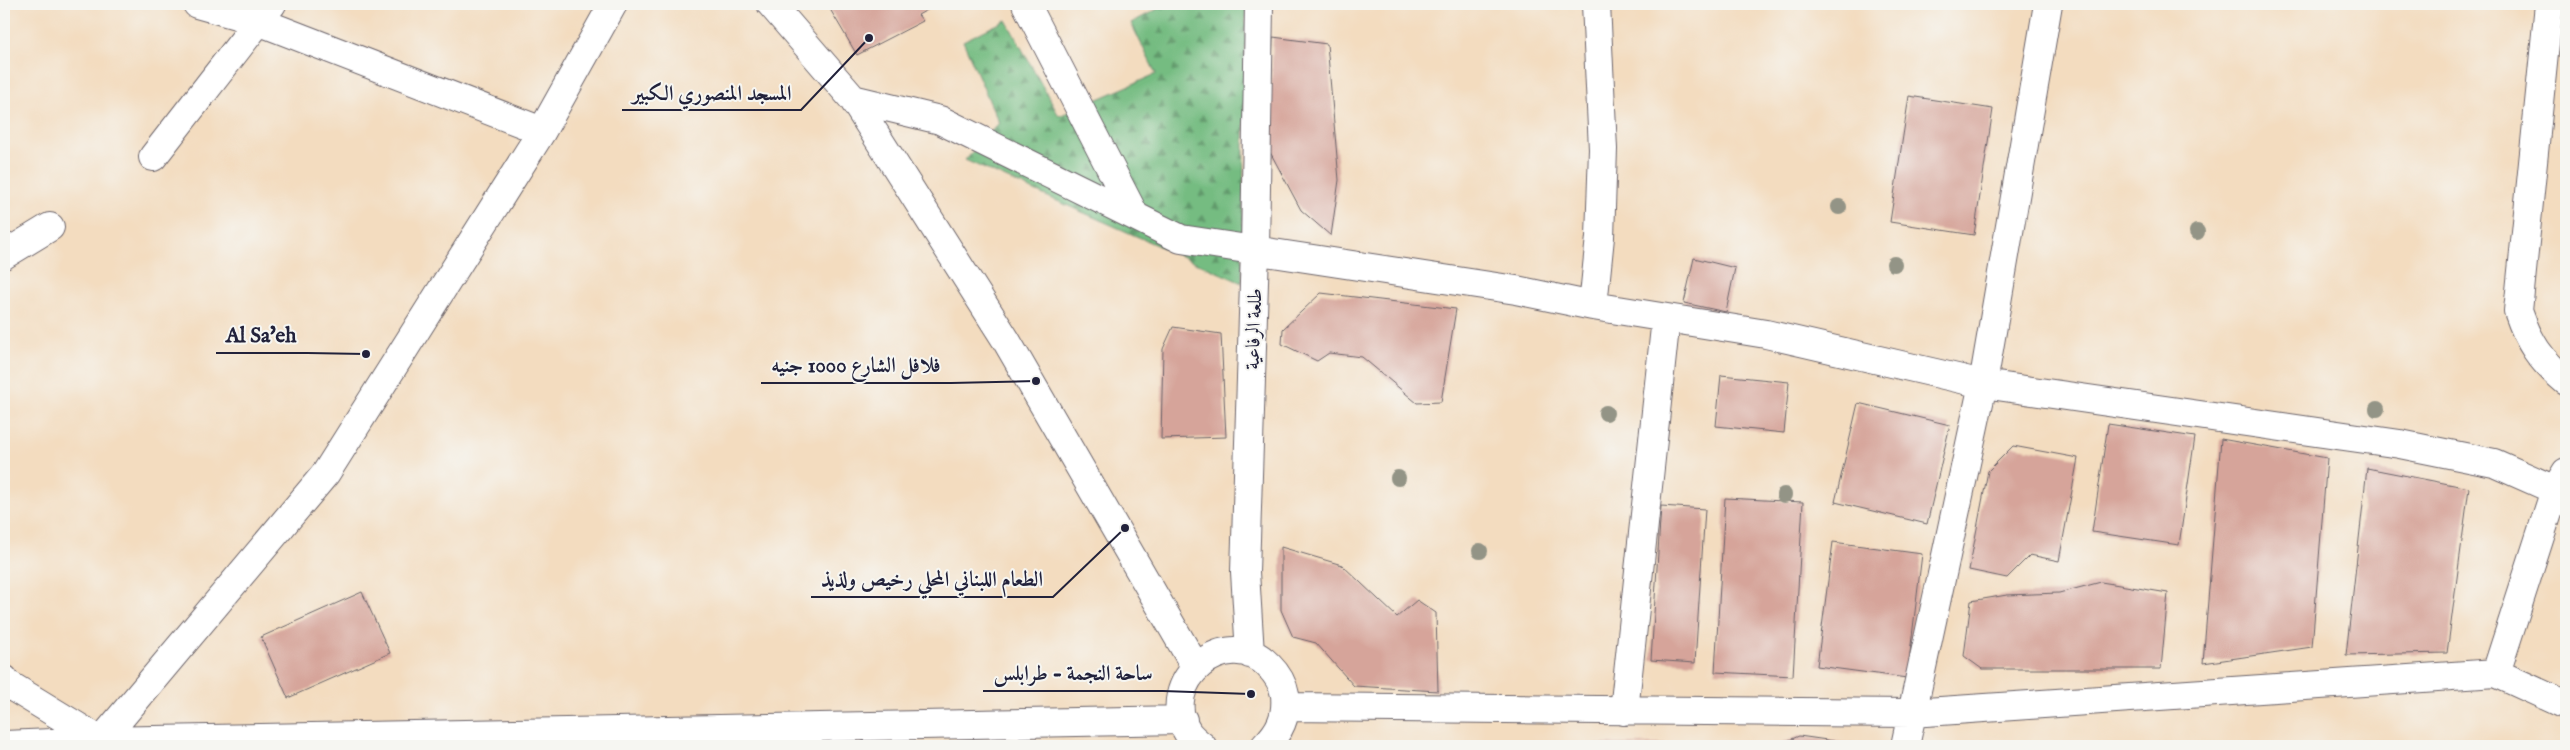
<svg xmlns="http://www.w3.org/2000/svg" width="2570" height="750" font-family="'IM FELL English',Amiri,serif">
<defs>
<pattern id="forest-firs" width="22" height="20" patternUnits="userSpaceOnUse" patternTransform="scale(1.25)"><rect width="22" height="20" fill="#75bc81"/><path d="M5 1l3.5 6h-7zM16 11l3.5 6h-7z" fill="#60986b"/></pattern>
</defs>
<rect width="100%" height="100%" fill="#f6f6f2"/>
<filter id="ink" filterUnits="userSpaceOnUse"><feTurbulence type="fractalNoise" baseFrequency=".02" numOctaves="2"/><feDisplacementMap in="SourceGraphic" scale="10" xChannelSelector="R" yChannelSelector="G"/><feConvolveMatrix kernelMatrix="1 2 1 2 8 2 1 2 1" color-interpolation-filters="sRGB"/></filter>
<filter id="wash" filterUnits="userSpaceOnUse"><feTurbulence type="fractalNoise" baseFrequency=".0096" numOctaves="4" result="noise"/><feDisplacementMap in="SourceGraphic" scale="20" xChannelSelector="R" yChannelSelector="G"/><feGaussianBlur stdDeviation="1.12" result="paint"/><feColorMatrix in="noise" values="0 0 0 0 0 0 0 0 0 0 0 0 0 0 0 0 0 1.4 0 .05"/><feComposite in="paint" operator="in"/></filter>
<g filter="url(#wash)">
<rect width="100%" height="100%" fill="#f3dcbf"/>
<path fill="url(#forest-firs)" stroke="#4c6f5e" d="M1167,4H1246L1242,283L965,160L999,123L963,41L1006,20L1059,116L1156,74L1131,23Z"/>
<g id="blocks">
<path fill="#d6a49a" d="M827,4H938L918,15L923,21L857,55Z
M1273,37L1327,44L1339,180L1331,236L1301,210L1269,150Z
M1909,96L1993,109L1974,235L1890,222Z
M1694,258L1735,268L1726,312L1684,303Z
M1321,293L1456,309L1441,402L1417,403L1362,357L1329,353L1317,361L1282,344L1283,329Z
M1173,327L1221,334L1226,437L1161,439L1163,349Z
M1721,375L1789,382L1784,433L1716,426Z
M1858,403L1950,425L1927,524L1835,502Z
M2108,424L2195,437L2179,545L2092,532Z
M2221,439L2327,458L2312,647L2203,663Z
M2013,446L2078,458L2059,561L2030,555L2007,578L1969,570L1988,471Z
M2367,468L2469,488L2447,653L2346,655Z
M1725,498L1803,502L1793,676L1715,672Z
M1661,506L1705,509L1695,663L1651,660Z
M1833,542L1922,554L1907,678L1817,666Z
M1281,547L1342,565L1397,617L1417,600L1436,613L1438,691L1354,686L1316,643L1293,637L1281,610Z
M2101,582L2168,593L2161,669H1982L1964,656L1971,601L2007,595L2059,593Z
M362,592L390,653L288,698L261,637Z
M1799,736L1862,745V746H1775Z
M1596,744H1760V746H1596Z"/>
</g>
</g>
<g filter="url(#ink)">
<use href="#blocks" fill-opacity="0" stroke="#6b6369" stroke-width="1"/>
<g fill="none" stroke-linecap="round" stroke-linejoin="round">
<defs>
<path id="minor" d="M197,4L258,21L542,131
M771,4L853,99L1006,340L1195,666
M1026,4L1135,216
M2549,4L2518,311C2529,343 2540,360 2566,381
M853,99L940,120L1181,239L1516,290L1593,306L1766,334L1983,384L2400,444L2494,463L2555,490
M153,157L272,4
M4,255L50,227
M1593,306L1600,237L1603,149L1596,4
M2566,472L2555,490L2496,673L2566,705
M1250,654L1245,572L1255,250L1259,4
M4,679L6,683L101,741
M1286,707L1911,713L2496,673
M1624,711L1666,318
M101,741L326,473L542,131L613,4
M4,745L101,741L1183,720
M1202,746C1197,742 1192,738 1188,733C1155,683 1227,622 1269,666C1277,674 1283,684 1285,695C1287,717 1280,731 1265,746
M1905,746L1983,384L2048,4"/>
</defs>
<use href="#minor" stroke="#6b6369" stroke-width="30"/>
<use href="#minor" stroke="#fff" stroke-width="28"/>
</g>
<g fill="#939486">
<circle cx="1839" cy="207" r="8"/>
<circle cx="2197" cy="232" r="8"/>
<circle cx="1894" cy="264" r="8"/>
<circle cx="2377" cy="409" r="8"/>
<circle cx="1606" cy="413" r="8"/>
<circle cx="1398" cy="478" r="8"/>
<circle cx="1784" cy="495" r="8"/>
<circle cx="1480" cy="551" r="8"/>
</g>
</g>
<g text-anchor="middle" stroke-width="4" stroke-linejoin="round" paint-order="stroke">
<g font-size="20" fill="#22223b" stroke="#f6f6f2">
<text transform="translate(1253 329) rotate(-88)" y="7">طلعة الرفاعية</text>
</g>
</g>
<path fill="none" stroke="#22223b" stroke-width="2" d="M869 38L801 110H622M366 354L307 353H216M1036 381L951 383H761M1125 528L1053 597H811M1251 694L1163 691H983"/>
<g fill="#22223b" stroke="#f6f6f2" stroke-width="2">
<circle cx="869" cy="38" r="5"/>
<circle cx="366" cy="354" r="5"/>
<circle cx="1036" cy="381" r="5"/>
<circle cx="1125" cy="528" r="5"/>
<circle cx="1251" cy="694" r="5"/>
</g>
<g font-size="21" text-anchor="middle" font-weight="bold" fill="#22223b" stroke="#f6f6f2" stroke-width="4" stroke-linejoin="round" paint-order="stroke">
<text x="712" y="100">المسجد المنصوري الكبير</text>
<text x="261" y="342">Al Sa'eh</text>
<text x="856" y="372">فلافل الشارع 1000 جنيه</text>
<text x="932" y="586">الطعام اللبناني المحلي رخيص ولذيذ</text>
<text x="1073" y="680">ساحة النجمة - طرابلس</text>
</g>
<rect width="2570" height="750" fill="none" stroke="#f6f6f2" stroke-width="20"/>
</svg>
